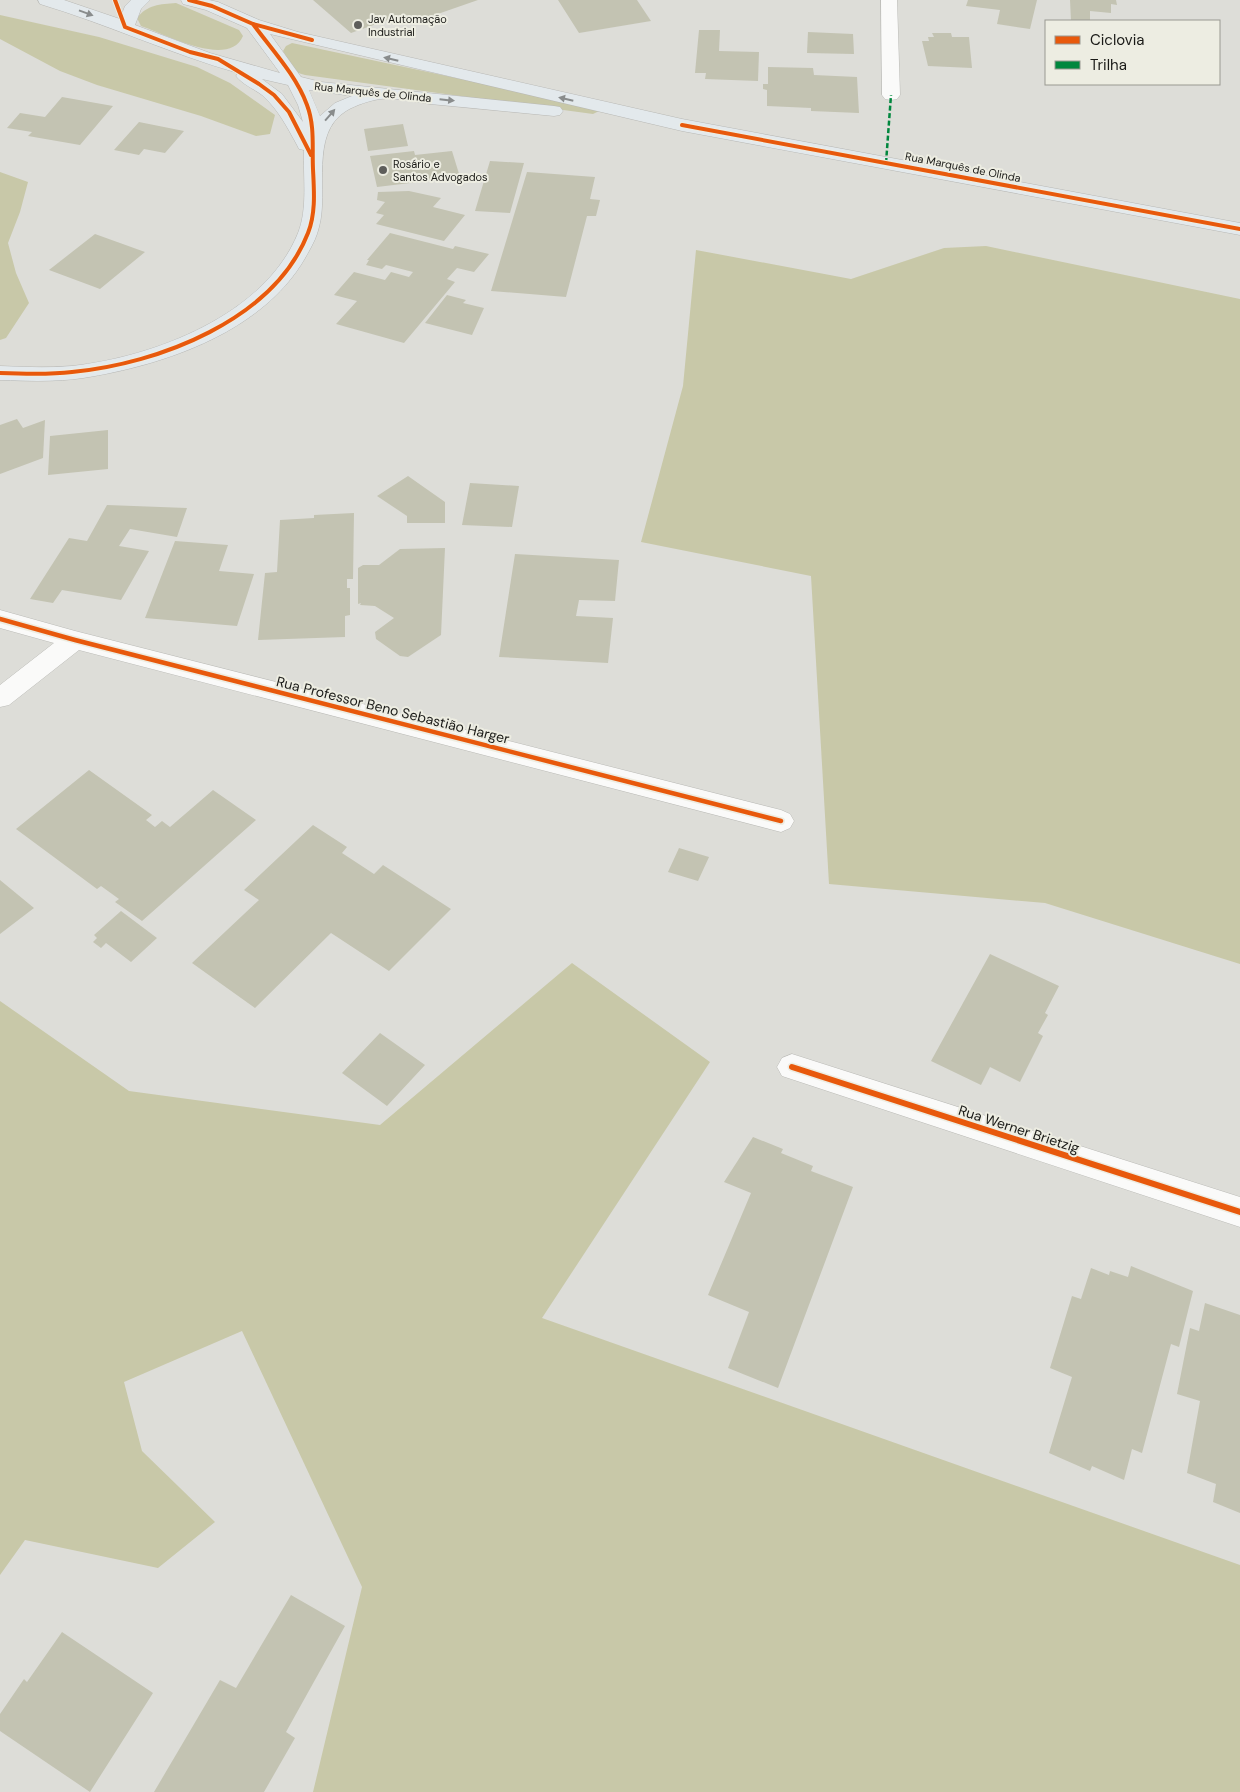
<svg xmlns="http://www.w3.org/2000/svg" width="1240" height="1792" font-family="'DM Sans',sans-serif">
<rect width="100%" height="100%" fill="#ddddd8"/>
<path fill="#c8c8a8" d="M176,3L239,30L243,36C229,69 165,34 141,26L137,18C147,5 160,4 176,3Z
M0,15L99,37L197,67L230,83L275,115L270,134L256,136L201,116L97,85L60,71L0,39Z
M292,43L596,108L599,111L593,114L305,75L295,72L283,51L286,46Z
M0,172L28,182L20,212L8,243L16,273L29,303L6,338L0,340Z
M986,246L1240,299V964L1045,903L829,884L811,576L641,542L683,386L696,250L851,279L944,248Z
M572,963L710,1062L542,1318L1240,1565V1792H313L362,1587L242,1331L124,1382L142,1451L215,1522L158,1568L25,1540L0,1575V1001L129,1091L380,1125Z"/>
<path fill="#c3c3b2" d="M313,0H478L409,24L399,16L351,33Z
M558,0H637L651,21L579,33Z
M968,0H1037L1030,29L997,24L1000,10L966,6Z
M1070,0H1116L1117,5L1111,4V13L1090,11V21H1071Z
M699,30H720L719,51L759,52L758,81L705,79L706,73H695Z
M808,32L853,34L854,54L807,53Z
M932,33H951L952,37H969L972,68L928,66L922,41H929L928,37H934Z
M768,67L813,68L814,75L857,77L859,113L811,111V108L767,106V90L763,89V84H768Z
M62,97L113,106L80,145L28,136L32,132L7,128L20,113L45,117Z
M139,122L184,131L165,153L144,149L139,155L114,150Z
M403,124L408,146L368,151L364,129Z
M414,151L415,155L452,151L460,177L377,187L370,156Z
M490,161L524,163L510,213L475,211Z
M527,172L595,177L590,199L600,200L596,216H587L566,297L491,291Z
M409,191L441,198L433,207L465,215L444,241L376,224L384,215L376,213L385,202L377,200L378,192Z
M390,233L453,249L455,246L489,254L474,272L457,268L447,279L455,282L404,343L336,324L357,301L334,295L354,272L385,280L391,272L409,277L413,272L386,265L382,269L366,265L369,260H367Z
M95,234L145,252L100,289L49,270Z
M447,295L466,300L463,303L484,308L472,335L425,323Z
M17,419L23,428L45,420L43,458L0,474V425Z
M108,430V469L48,475L50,436Z
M408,476L445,502V523H407V516L377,496Z
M470,483L519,486L512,527L462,525Z
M107,505L187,508L177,537L130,529L119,546L149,551L121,600L62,590L53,603L30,599L69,538L87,541Z
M354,513L353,579H347V588H350V615L345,616V637L258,640L265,573L277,572L280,520L314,518V515Z
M175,541L228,545L219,571L254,574L237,626L145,618Z
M445,548L441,635L408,657L400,656L376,639L375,632L394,618L375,606L360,605L361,603L358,604V568L363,565H379L400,549Z
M515,554L619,560L615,601L579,600L576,616L613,618L608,663L499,657Z
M89,770L152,815L146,820L155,827L162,821L170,827L213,790L256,820L142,921L115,902L119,899L101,886L97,889L16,829Z
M313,825L347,847L342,853L374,874L383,865L451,909L389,971L331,933L255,1008L192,963L259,900L244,890Z
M679,848L709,857L698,881L668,872Z
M0,880L34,908L0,934Z
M121,911L157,938L131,962L106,943L101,948L93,942L97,938L94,935Z
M990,954L1059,986L1045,1013L1048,1015L1038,1033L1043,1036L1020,1082L990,1067L981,1085L931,1061Z
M380,1033L425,1065L387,1106L342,1073Z
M753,1137L783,1149L781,1153L813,1166L811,1171L853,1187L778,1388L728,1368L749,1312L708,1295L751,1193L724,1182Z
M1131,1266L1193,1291L1179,1347L1171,1344L1142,1453L1132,1449L1124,1480L1092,1466L1090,1471L1049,1453L1072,1377L1050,1368L1072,1296L1081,1299L1091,1268L1109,1275L1110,1271L1128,1277Z
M1205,1303L1240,1315V1513L1213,1502L1216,1484L1187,1473L1200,1401L1177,1394L1190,1328L1199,1331Z
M291,1595L345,1626L286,1732L295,1738L264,1792H154L220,1680L236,1688Z
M62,1632L153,1693L90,1792L0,1731V1714L24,1679L27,1682Z"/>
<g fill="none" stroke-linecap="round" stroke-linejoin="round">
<defs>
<path id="minor" d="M881,0H897L900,95L897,99L891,100L885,99L882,95Z
M0,610L75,631L781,810L790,814L794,821L790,828L781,832L79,650L9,705L0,707V685L54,643L0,628Z
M792,1054L1240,1197V1227L782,1076L777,1067L782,1058Z"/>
<path id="major" d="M38,0H64L120,19L125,6L131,0H150L141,9L135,25L210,53L280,73L247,28L206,10L183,4L181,0H209L218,2L259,20L298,32L682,119L1240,223V235L682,131L270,34L301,77L321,82L554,106L560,107L563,111L560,115L554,116C513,112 471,108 430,104C416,102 395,97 381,99C371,100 356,105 346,111C309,134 329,192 319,227C317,236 313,244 309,251C268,331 165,365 83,378C56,382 28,381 0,380V366C24,367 48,368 72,366C154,357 265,315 298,233C308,208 303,177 304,150L299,149L297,145C287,127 278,109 262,95C254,89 242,84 236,76L238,73C171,54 107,24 40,4ZM262,79L288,85L298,105L303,122L282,94ZM309,90L352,96L335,103L320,116Z"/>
</defs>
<use href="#minor" stroke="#bbbbb7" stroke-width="1"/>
<use href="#major" stroke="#b8b8b5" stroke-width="1"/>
<use href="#minor" fill="#fafaf9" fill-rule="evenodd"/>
<use href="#major" fill="#e3e9ec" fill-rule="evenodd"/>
<path stroke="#00873e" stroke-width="2.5" stroke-dasharray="5 2.5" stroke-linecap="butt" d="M886,163L891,95"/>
<defs>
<path id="cycleway-far2" d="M115,0L125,27L190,52L218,59L259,84L274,95L289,112L311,155
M189,0L212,6L253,24L312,40
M682,125L1240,229
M0,373C24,374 48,375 72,372C158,364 274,320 308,233C316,213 314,190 313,169C312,148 315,126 307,105C296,75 272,50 253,24"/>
<path id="cycleway-far1" d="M0,619L75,640L781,821"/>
<path id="cycleway" d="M792,1067L1240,1212"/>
</defs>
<use href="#cycleway-far2" stroke="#edede2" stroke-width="6"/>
<use href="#cycleway-far1" stroke="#edede2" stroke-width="8"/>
<use href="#cycleway" stroke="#edede2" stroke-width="9"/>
<use href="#cycleway-far2" stroke="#e8590c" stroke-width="4"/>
<use href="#cycleway-far1" stroke="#e8590c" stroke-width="4.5"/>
<use href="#cycleway" stroke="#e8590c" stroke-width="6"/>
</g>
<defs><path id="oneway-solid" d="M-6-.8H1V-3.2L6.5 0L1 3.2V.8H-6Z" transform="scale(1.25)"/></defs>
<g fill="#898c8c">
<use href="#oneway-solid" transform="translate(86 13) rotate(20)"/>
<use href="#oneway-solid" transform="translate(391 59) rotate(-167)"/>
<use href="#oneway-solid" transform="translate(566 99) rotate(-167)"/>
<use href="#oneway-solid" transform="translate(447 100) rotate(6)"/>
<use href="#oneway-solid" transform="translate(330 115) rotate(-49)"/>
</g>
<g fill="#5e5e5b" stroke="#edede2" stroke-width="2">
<circle cx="358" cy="25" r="5"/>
<circle cx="383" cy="170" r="5"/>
</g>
<g text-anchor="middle" stroke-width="4" stroke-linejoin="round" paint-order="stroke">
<g font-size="11" fill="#1a1a17" stroke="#edede2" text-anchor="start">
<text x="368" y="23">Jav Automação<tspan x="368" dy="13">Industrial</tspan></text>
<text x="393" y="168">Rosário e<tspan x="393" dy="13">Santos Advogados</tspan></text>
</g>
<g font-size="11" fill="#1a1a17" stroke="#edede2">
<text transform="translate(373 92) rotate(6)" y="4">Rua Marquês de Olinda</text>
<text transform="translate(963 167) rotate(11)" y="4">Rua Marquês de Olinda</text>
</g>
<g font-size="14" fill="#1a1a17" stroke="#edede2">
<text transform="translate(393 710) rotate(14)" y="5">Rua Professor Beno Sebastião Harger</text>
<text transform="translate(1019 1129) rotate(18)" y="5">Rua Werner Brietzig</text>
</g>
</g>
<rect x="1045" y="20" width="175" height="65" fill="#edede2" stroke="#999991"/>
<rect x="1055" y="36" width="25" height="8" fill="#e8590c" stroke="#999991"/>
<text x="1090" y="45" font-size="15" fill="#1a1a17">Ciclovia</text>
<rect x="1055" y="61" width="25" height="8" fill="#00873e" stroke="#999991"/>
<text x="1090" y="70" font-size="15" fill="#1a1a17">Trilha</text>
</svg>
